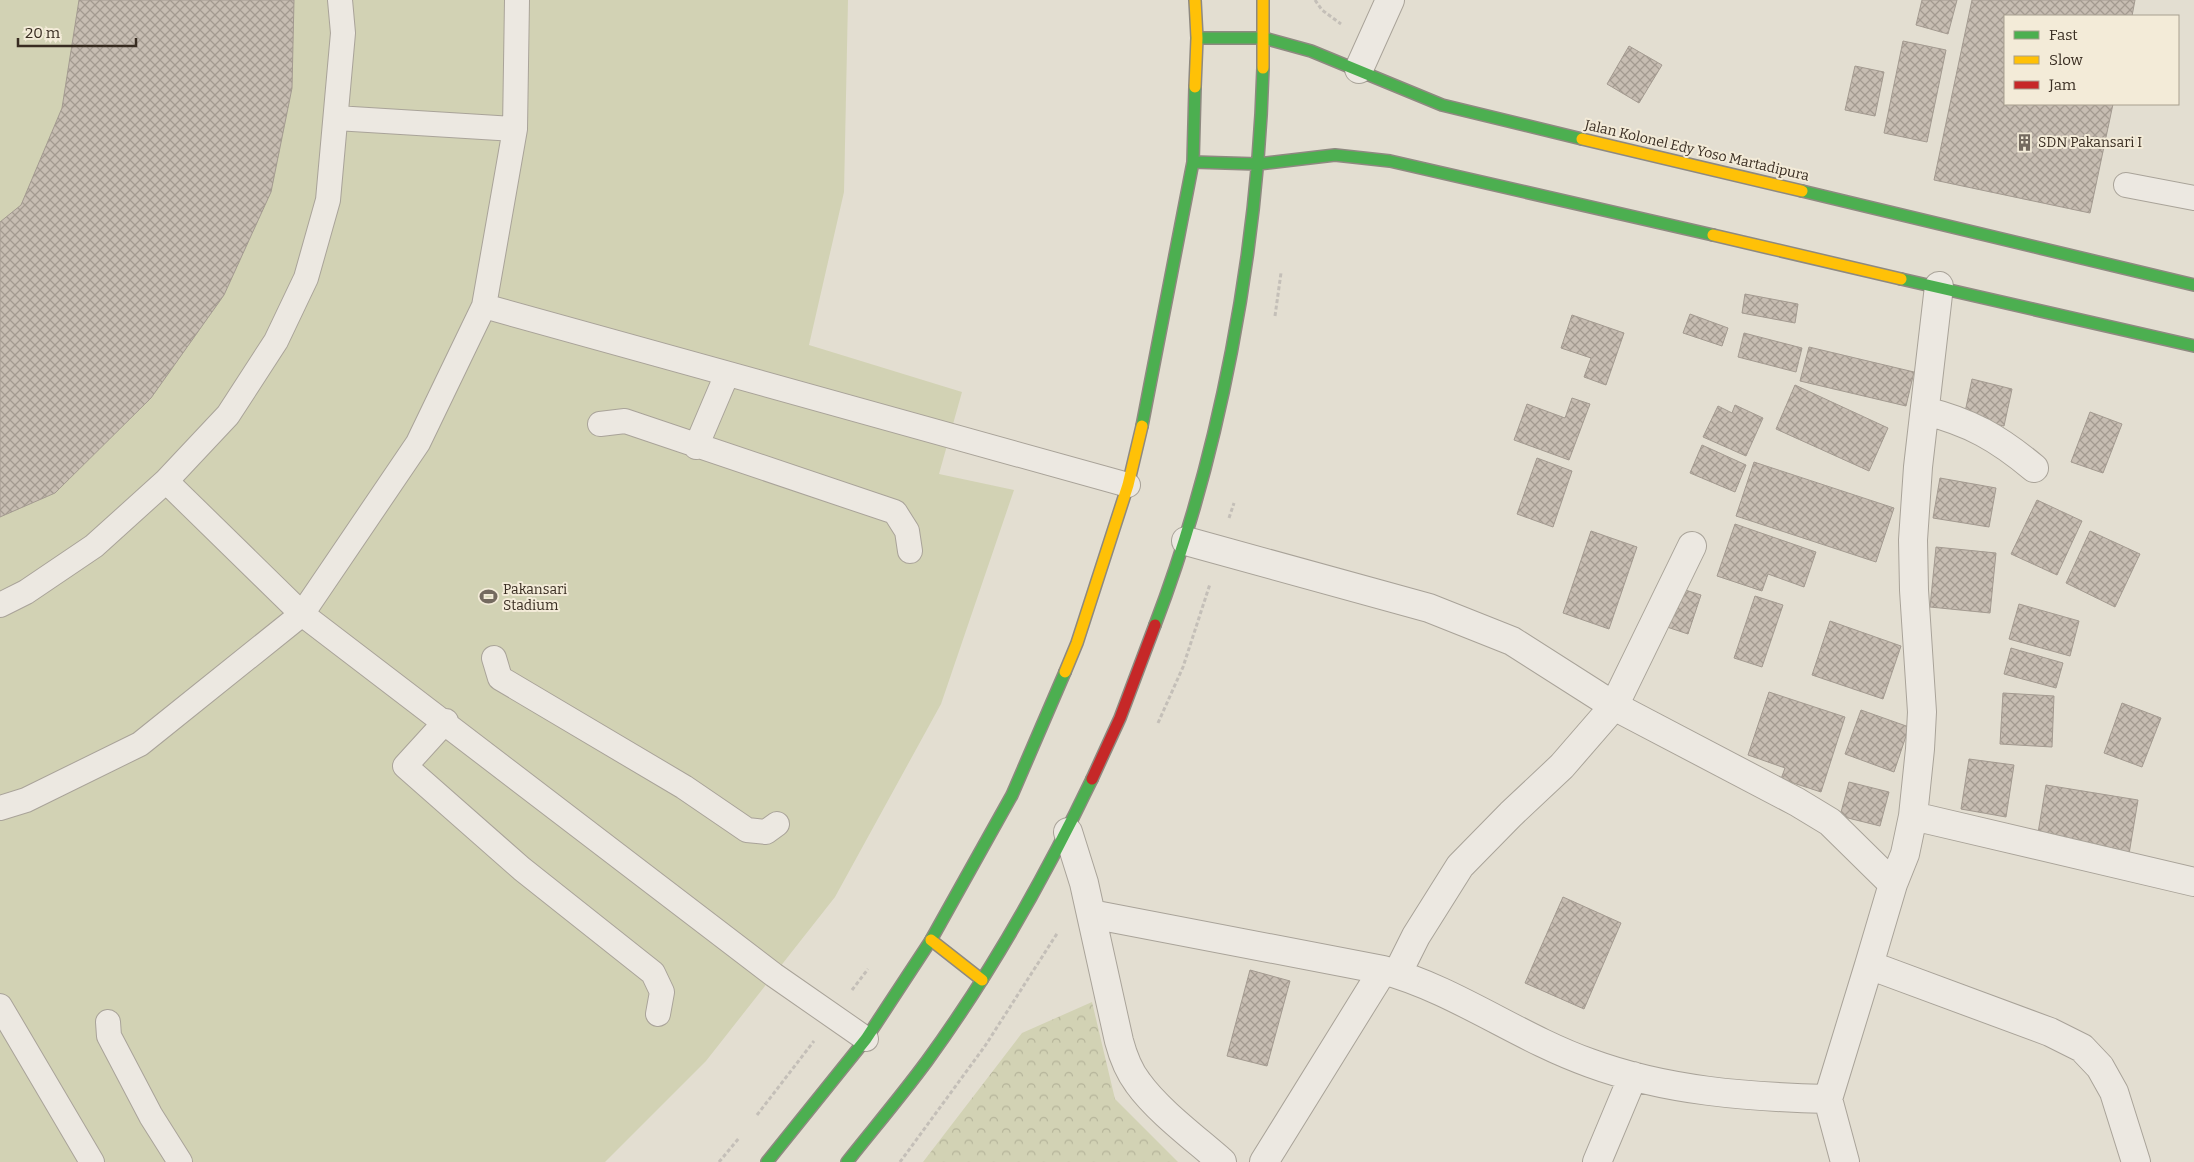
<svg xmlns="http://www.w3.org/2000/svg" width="2194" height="1162" font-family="Bitter,serif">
<defs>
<pattern id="forest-crowns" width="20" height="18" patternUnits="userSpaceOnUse" patternTransform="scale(1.25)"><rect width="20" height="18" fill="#d2d2b4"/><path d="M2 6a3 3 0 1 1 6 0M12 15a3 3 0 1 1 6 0" fill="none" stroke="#b5b49a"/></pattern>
<pattern id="building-cross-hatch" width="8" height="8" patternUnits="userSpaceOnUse" patternTransform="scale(1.25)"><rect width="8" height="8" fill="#c7bdb2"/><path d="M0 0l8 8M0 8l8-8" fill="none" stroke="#a39a90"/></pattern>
</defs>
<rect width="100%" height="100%" fill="#e3ded1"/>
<path fill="url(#forest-crowns)" d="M1092,1002L1115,1099L1178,1162H923L1022,1033Z"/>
<path fill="#d2d2b4" d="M0,0H848L844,192L809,345L962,392L939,474L1014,490L941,704L835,897L706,1061L605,1162H0Z"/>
<path fill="url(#building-cross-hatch)" stroke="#a39a90" d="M79,0H294L292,88L271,192L224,295L151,398L55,493L0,517V222L21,205L62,108Z
M1922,0H1957L1948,34L1916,25Z
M1972,0H2135L2132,16H2005V104H2113L2090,213L1934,180Z
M1903,41L1946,50L1927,142L1884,133Z
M1629,46L1662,65L1639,103L1607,84Z
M1855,66L1884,72L1875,116L1845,110Z
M1745,294L1798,304L1795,323L1742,313Z
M1690,314L1728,328L1722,346L1683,333Z
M1572,315L1624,333L1606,385L1584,377L1591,358L1561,348Z
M1744,333L1802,348L1796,372L1738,357Z
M1809,347L1914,372L1906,406L1800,381Z
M1972,379L2012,389L2004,426L1964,417Z
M1795,385L1888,428L1869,471L1776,429Z
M1572,398L1590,404L1569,460L1514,440L1527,404L1565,418Z
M1735,405L1763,418L1746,456L1703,437L1718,406L1732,413Z
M2090,412L2122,424L2103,473L2071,462Z
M1702,445L1746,465L1735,492L1690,473Z
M1537,458L1572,471L1553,527L1517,514Z
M1754,462L1894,508L1876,562L1736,516Z
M1940,478L1996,488L1989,527L1933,518Z
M2037,500L2082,521L2057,575L2011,554Z
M1735,524L1816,552L1804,587L1768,574L1762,591L1717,576Z
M1591,531L1637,547L1609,629L1563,613Z
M2090,531L2140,554L2115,607L2066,583Z
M1936,547L1996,553L1990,613L1930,607Z
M1676,587L1701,595L1688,634L1664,626Z
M1755,596L1783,605L1762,667L1734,658Z
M2019,604L2079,621L2070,656L2009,639Z
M1830,621L1901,646L1883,699L1812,675Z
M2011,648L2063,663L2056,688L2004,674Z
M1769,692L1845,717L1821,792L1781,779L1785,768L1748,755Z
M2003,693L2054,696L2052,747L2000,744Z
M2122,703L2161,718L2142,767L2104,753Z
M1861,710L1909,727L1894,772L1845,754Z
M1969,759L2014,765L2006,817L1961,809Z
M1849,782L1889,792L1880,826L1840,816Z
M2046,785L2138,800L2129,854L2037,839Z
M1563,897L1621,923L1584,1009L1525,983Z
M1250,970L1290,981L1267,1066L1227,1056Z"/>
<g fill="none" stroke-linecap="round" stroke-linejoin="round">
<defs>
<path id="lane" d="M336,118L515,129
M2126,185L2194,198
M484,306L1128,485
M600,424L625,421L895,512L907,531L910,551
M696,447L727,374
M166,481L302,614L774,975L866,1039
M0,605L26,592L94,546L166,481L228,415L276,341L306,278L328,200L343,33L340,0
M494,658L500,678L684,787L747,830L766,832L777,824
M446,721L405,766L522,869L653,973L662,992L658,1014
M0,808L26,800L140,744L302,614L418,443L484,306L515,129L517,0
M0,1006L92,1162
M108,1022L109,1036L151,1116L180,1162"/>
<path id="street" d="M1359,69L1390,0
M1939,286L1918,467L1913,540L1914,590L1922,712L1920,749L1913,816L1905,854L1893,884L1869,965L2050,1032L2082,1048L2100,1067L2114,1092L2136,1162
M1925,411C1970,422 1998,438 2034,468
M1186,541L1429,608L1512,641L1614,706L1797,802L1830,822L1893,884
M1913,816L2194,882
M1068,832L1084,883L1119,1041C1123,1056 1128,1070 1138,1083C1158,1111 1196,1139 1222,1162
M1091,914L1383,970
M1397,974L1416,936L1460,866L1511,814L1562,766L1614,706L1692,546
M1828,1099L1869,965
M1264,1162L1383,970C1456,990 1519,1038 1590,1063C1666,1091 1748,1097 1828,1099L1845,1162
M1597,1162L1633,1076"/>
<path id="fast" d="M1197,38H1264L1311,51L1442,105L1582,139
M1193,162L1258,164L1335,155L1390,161L1713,235
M1802,191L2194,285
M1901,279L2194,346
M1142,426L1193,162L1195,87
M1155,625C1220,455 1258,250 1263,68
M767,1162L866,1039L931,940L1012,795L1065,672
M847,1162C874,1128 902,1095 927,1061C991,973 1045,877 1092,779"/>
<path id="slow" d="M1195,0L1197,38L1195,87
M1263,0V68
M1582,139L1802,191
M1713,235L1901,279
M1065,672L1077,643L1128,485L1142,426
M931,940L982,980"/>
<path id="jam" d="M1092,779L1120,718L1155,625"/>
</defs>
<use href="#lane" stroke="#a9a399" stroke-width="26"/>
<use href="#street" stroke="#a9a399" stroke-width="30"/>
<use href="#fast" stroke="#8e8980" stroke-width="14"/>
<use href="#slow" stroke="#8e8980" stroke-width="14"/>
<use href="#jam" stroke="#8e8980" stroke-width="14"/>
<path stroke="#c4bfb8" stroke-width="3" stroke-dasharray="4 2.5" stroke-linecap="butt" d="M1315,0L1322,10L1341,24
M1275,316L1281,273
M1229,518L1234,503
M1158,723L1183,667L1210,584
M852,990L868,969
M757,1115L814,1041
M719,1162L739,1138
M900,1162L985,1046L1058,932"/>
<use href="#lane" stroke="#ece8e1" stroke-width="24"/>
<use href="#street" stroke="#ece8e1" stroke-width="28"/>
<use href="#fast" stroke="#4caf50" stroke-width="11"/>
<use href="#slow" stroke="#ffc107" stroke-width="11"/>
<use href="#jam" stroke="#c62828" stroke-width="11"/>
</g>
<defs>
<symbol id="building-bare" viewBox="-9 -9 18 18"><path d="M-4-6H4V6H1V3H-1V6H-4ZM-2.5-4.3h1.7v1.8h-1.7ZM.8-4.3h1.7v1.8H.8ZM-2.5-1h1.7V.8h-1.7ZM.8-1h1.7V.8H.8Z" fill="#746a5f" stroke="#f3ebd8" stroke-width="2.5" paint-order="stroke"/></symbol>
<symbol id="stadium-bare" viewBox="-9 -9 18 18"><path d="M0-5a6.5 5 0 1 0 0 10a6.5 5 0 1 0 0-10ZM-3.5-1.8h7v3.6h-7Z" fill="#746a5f" stroke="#f3ebd8" stroke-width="2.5" paint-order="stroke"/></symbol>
</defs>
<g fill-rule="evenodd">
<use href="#building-bare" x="2012" y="130" width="25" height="25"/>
<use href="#stadium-bare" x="476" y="584" width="25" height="25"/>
</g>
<g text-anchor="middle" stroke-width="4" stroke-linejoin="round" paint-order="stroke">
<g font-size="14" fill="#382c21" stroke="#f3ebd8" text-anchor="start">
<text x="2038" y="147">SDN Pakansari I</text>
<text x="503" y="594">Pakansari<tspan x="503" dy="16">Stadium</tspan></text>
</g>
<g font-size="14" fill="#382c21" stroke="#f3ebd8">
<text transform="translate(1697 150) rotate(13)" y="5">Jalan Kolonel Edy Yoso Martadipura</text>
</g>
</g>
<rect x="2004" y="15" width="175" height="90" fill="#f3ebd8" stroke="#a89f8f"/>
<rect x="2014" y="31" width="25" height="8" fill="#4caf50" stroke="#a89f8f"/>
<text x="2049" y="40" font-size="15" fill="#382c21">Fast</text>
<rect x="2014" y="56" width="25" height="8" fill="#ffc107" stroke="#a89f8f"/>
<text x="2049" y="65" font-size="15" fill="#382c21">Slow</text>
<rect x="2014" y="81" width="25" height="8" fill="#c62828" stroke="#a89f8f"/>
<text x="2049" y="90" font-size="15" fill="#382c21">Jam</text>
<path d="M18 38v8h118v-8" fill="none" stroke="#382c21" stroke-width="2.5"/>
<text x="25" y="38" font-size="15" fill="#382c21" stroke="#f3ebd8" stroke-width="4" paint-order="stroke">20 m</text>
</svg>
